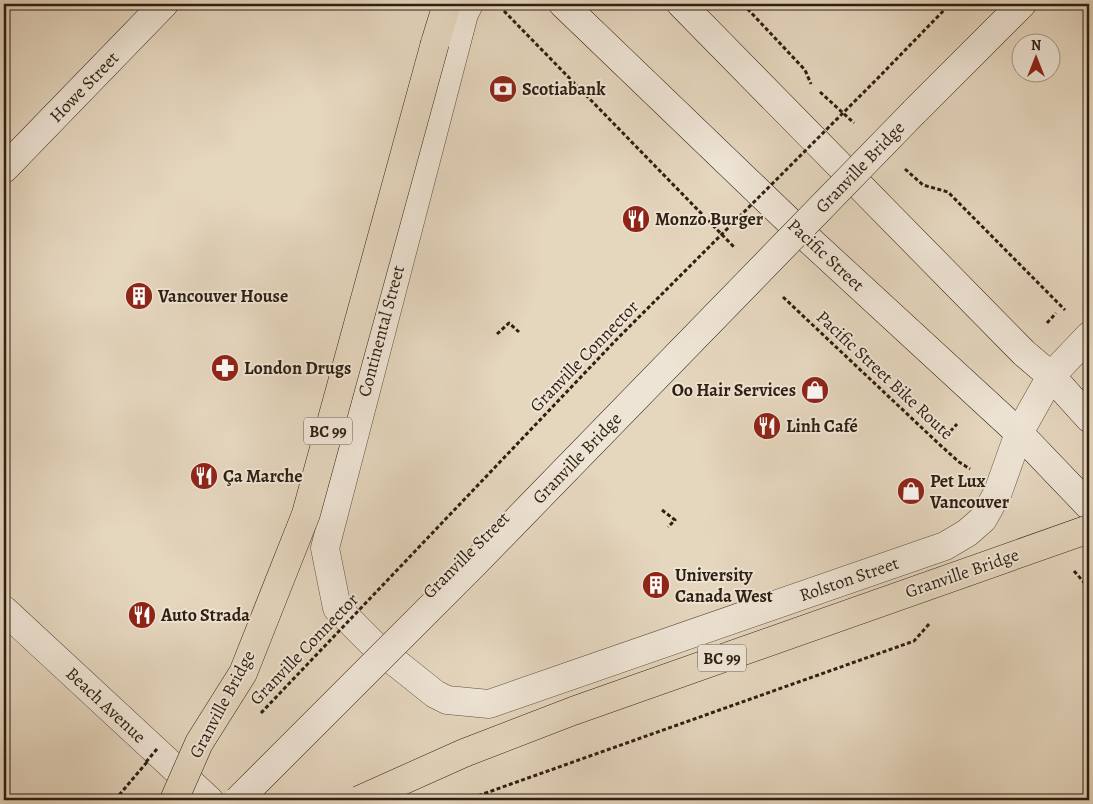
<svg xmlns="http://www.w3.org/2000/svg" width="1093" height="804" font-family="Alegreya,serif">
<rect width="100%" height="100%" fill="#e5d6be"/>
<filter id="stains"><feTurbulence type="fractalNoise" baseFrequency=".004" numOctaves="4"/><feColorMatrix values="0 0 0 0 .2 0 0 0 0 .09 0 0 0 0 .02 0 0 0 .5 -.17"/></filter>
<radialGradient id="worn" r=".72"><stop offset=".6" stop-color="#630" stop-opacity="0"/><stop offset="1" stop-color="#630" stop-opacity=".3"/></radialGradient>
<g fill="none" stroke-linecap="round" stroke-linejoin="round">
<defs>
<path id="street" d="M469,4L464,14L325,548L337,608L375,646L435,694L447,700L489,704L945,546L967,533L983,519L998,492L1019,433L1051,376L1089,336
M4,610L209,800"/>
<path id="secondary" d="M563,4L792,224L1019,433L1089,506
M681,4L1024,353L1051,376L1089,418
M914,112L1022,4
M4,169L164,4"/>
<path id="highway" d="M435,43L447,4"/>
</defs>
<use href="#street" stroke="#5c4d3c" stroke-width="29"/>
<use href="#secondary" stroke="#2e1f11" stroke-width="29"/>
<use href="#highway" stroke="#2e1f11" stroke-width="29"/>
<path stroke="#2e1f11" stroke-width="3" stroke-dasharray="4 2.5" stroke-linecap="butt" d="M743,4L805,70L811,84
M504,11L735,248
M877,79L950,4
M820,92L854,123
M905,169L923,185L948,192L1065,310
M783,297L939,444L959,462L970,469
M1047,323L1056,313
M497,334L509,323L519,332
M946,436L957,424
M662,510L675,520L668,527
M1074,571L1089,588
M466,800L914,641L930,623"/>
<use href="#street" stroke="#eee4d5" stroke-width="28"/>
<use href="#secondary" stroke="#eee4d5" stroke-width="28"/>
<use href="#highway" stroke="#e5d6be" stroke-width="28"/>
<defs>
<path id="secondary-bridge" d="M238,800L475,563L914,112"/>
<path id="highway-bridge" d="M174,800L199,743L243,673L306,514L435,43
M359,800L464,753L573,711L1089,529"/>
</defs>
<use href="#secondary-bridge" stroke="#2e1f11" stroke-width="29" stroke-linecap="butt"/>
<use href="#highway-bridge" stroke="#2e1f11" stroke-width="29" stroke-linecap="butt"/>
<path stroke="#2e1f11" stroke-width="3" stroke-dasharray="4 2.5" stroke-linecap="butt" d="M261,713L618,338L877,79
M146,762L157,749
M115,800L147,762"/>
<use href="#secondary-bridge" stroke="#eee4d5" stroke-width="28"/>
<use href="#highway-bridge" stroke="#e5d6be" stroke-width="28"/>
</g>
<defs>
<symbol id="bank-disc" viewBox="-11 -11 22 22"><circle r="9.5" fill="#8f2418" stroke="#eee4d5"/><path d="M-6-4H6V4H-6ZM0-2.3a2.3 2.3 0 1 0 0 4.6a2.3 2.3 0 1 0 0-4.6Z" fill="#fff"/></symbol>
<symbol id="restaurant-disc" viewBox="-11 -11 22 22"><circle r="9.5" fill="#8f2418" stroke="#eee4d5"/><path d="M-5-6h1v4h1v-4h1v4h1v-4h1v5L-1.5 .5V6h-2V.5L-5-1ZM5-6V6H3V1.5H1.5Q1.5-4 5-6Z" fill="#fff"/></symbol>
<symbol id="building-disc" viewBox="-11 -11 22 22"><circle r="9.5" fill="#8f2418" stroke="#eee4d5"/><path d="M-4-6H4V6H1V3H-1V6H-4ZM-2.5-4.3h1.7v1.8h-1.7ZM.8-4.3h1.7v1.8H.8ZM-2.5-1h1.7V.8h-1.7ZM.8-1h1.7V.8H.8Z" fill="#fff"/></symbol>
<symbol id="pharmacy-disc" viewBox="-11 -11 22 22"><circle r="9.5" fill="#8f2418" stroke="#eee4d5"/><path d="M-2-6h4v4h4v4h-4v4h-4v-4h-4v-4h4Z" fill="#fff"/></symbol>
<symbol id="shop-disc" viewBox="-11 -11 22 22"><circle r="9.5" fill="#8f2418" stroke="#eee4d5"/><path d="M-5-2.5h2.3a2.7 3.5 0 0 1 5.4 0H5L5.5 6h-11ZM-1.5-2.5h3a1.5 2.3 0 0 0-3 0Z" fill="#fff"/></symbol>
</defs>
<g fill-rule="evenodd">
<use href="#bank-disc" x="487" y="73" width="32" height="32"/>
<use href="#restaurant-disc" x="620" y="203" width="32" height="32"/>
<use href="#building-disc" x="123" y="280" width="32" height="32"/>
<use href="#pharmacy-disc" x="209" y="352" width="32" height="32"/>
<use href="#shop-disc" x="799" y="374" width="32" height="32"/>
<use href="#restaurant-disc" x="751" y="410" width="32" height="32"/>
<use href="#restaurant-disc" x="188" y="460" width="32" height="32"/>
<use href="#shop-disc" x="895" y="475" width="32" height="32"/>
<use href="#building-disc" x="640" y="569" width="32" height="32"/>
<use href="#restaurant-disc" x="126" y="599" width="32" height="32"/>
</g>
<g text-anchor="middle" stroke-width="4" stroke-linejoin="round" paint-order="stroke">
<g fill="#eee4d5" stroke="#685a4c" stroke-width="1">
<rect x="304" y="417.5" width="48" height="27" rx="4"/>
<rect x="698" y="644.5" width="48" height="27" rx="4"/>
</g>
<g font-size="16" font-weight="bold" fill="#2e1f11">
<text x="328" y="437">BC 99</text>
<text x="722" y="664">BC 99</text>
</g>
<g font-size="18" fill="#2e1f11" stroke="#eee4d5">
<text transform="translate(84 87) rotate(-46)" y="6">Howe Street</text>
<text transform="translate(860 167) rotate(-46)" y="6">Granville Bridge</text>
<text transform="translate(826 255) rotate(43)" y="6">Pacific Street</text>
<text transform="translate(381 331) rotate(-75)" y="6">Continental Street</text>
<text transform="translate(584 356) rotate(-46)" y="6">Granville Connector</text>
<text transform="translate(885 375) rotate(43)" y="6">Pacific Street Bike Route</text>
<text transform="translate(577 458) rotate(-46)" y="6">Granville Bridge</text>
<text transform="translate(466 555) rotate(-45)" y="6">Granville Street</text>
<text transform="translate(962 573) rotate(-19)" y="6">Granville Bridge</text>
<text transform="translate(849 579) rotate(-19)" y="6">Rolston Street</text>
<text transform="translate(304 649) rotate(-46)" y="6">Granville Connector</text>
<text transform="translate(222 704) rotate(-62)" y="6">Granville Bridge</text>
<text transform="translate(106 705) rotate(43)" y="6">Beach Avenue</text>
</g>
<g font-size="18" font-weight="bold" fill="#2e1f11" stroke="#eee4d5" text-anchor="start">
<text x="522" y="95">Scotiabank</text>
<text x="655" y="225">Monzo Burger</text>
<text x="158" y="302">Vancouver House</text>
<text x="244" y="374">London Drugs</text>
<text x="796" y="396" text-anchor="end">Oo Hair Services</text>
<text x="786" y="432">Linh Café</text>
<text x="223" y="482">Ça Marche</text>
<text x="930" y="487">Pet Lux<tspan x="930" dy="21">Vancouver</tspan></text>
<text x="675" y="581">University<tspan x="675" dy="21">Canada West</tspan></text>
<text x="161" y="621">Auto Strada</text>
</g>
</g>
<rect width="1093" height="804" fill="none" stroke="#e5d6be" stroke-width="20"/>
<rect x="5" y="5" width="1083" height="794" fill="none" stroke="#2e1f11" stroke-width="2.5"/>
<rect x="10" y="10" width="1073" height="784" fill="none" stroke="#2e1f11"/>
<g transform="translate(1036 58)"><circle r="24" fill="#eee4d5" stroke="#a19587"/>
<path d="M0-4L9 19L0 12L-9 19Z" fill="#8f2418"/>
<text y="-8" font-size="14" font-weight="bold" text-anchor="middle" fill="#2e1f11">N</text>
</g>
<rect width="100%" height="100%" filter="url(#stains)"/>
<rect width="100%" height="100%" fill="url(#worn)"/>
</svg>
